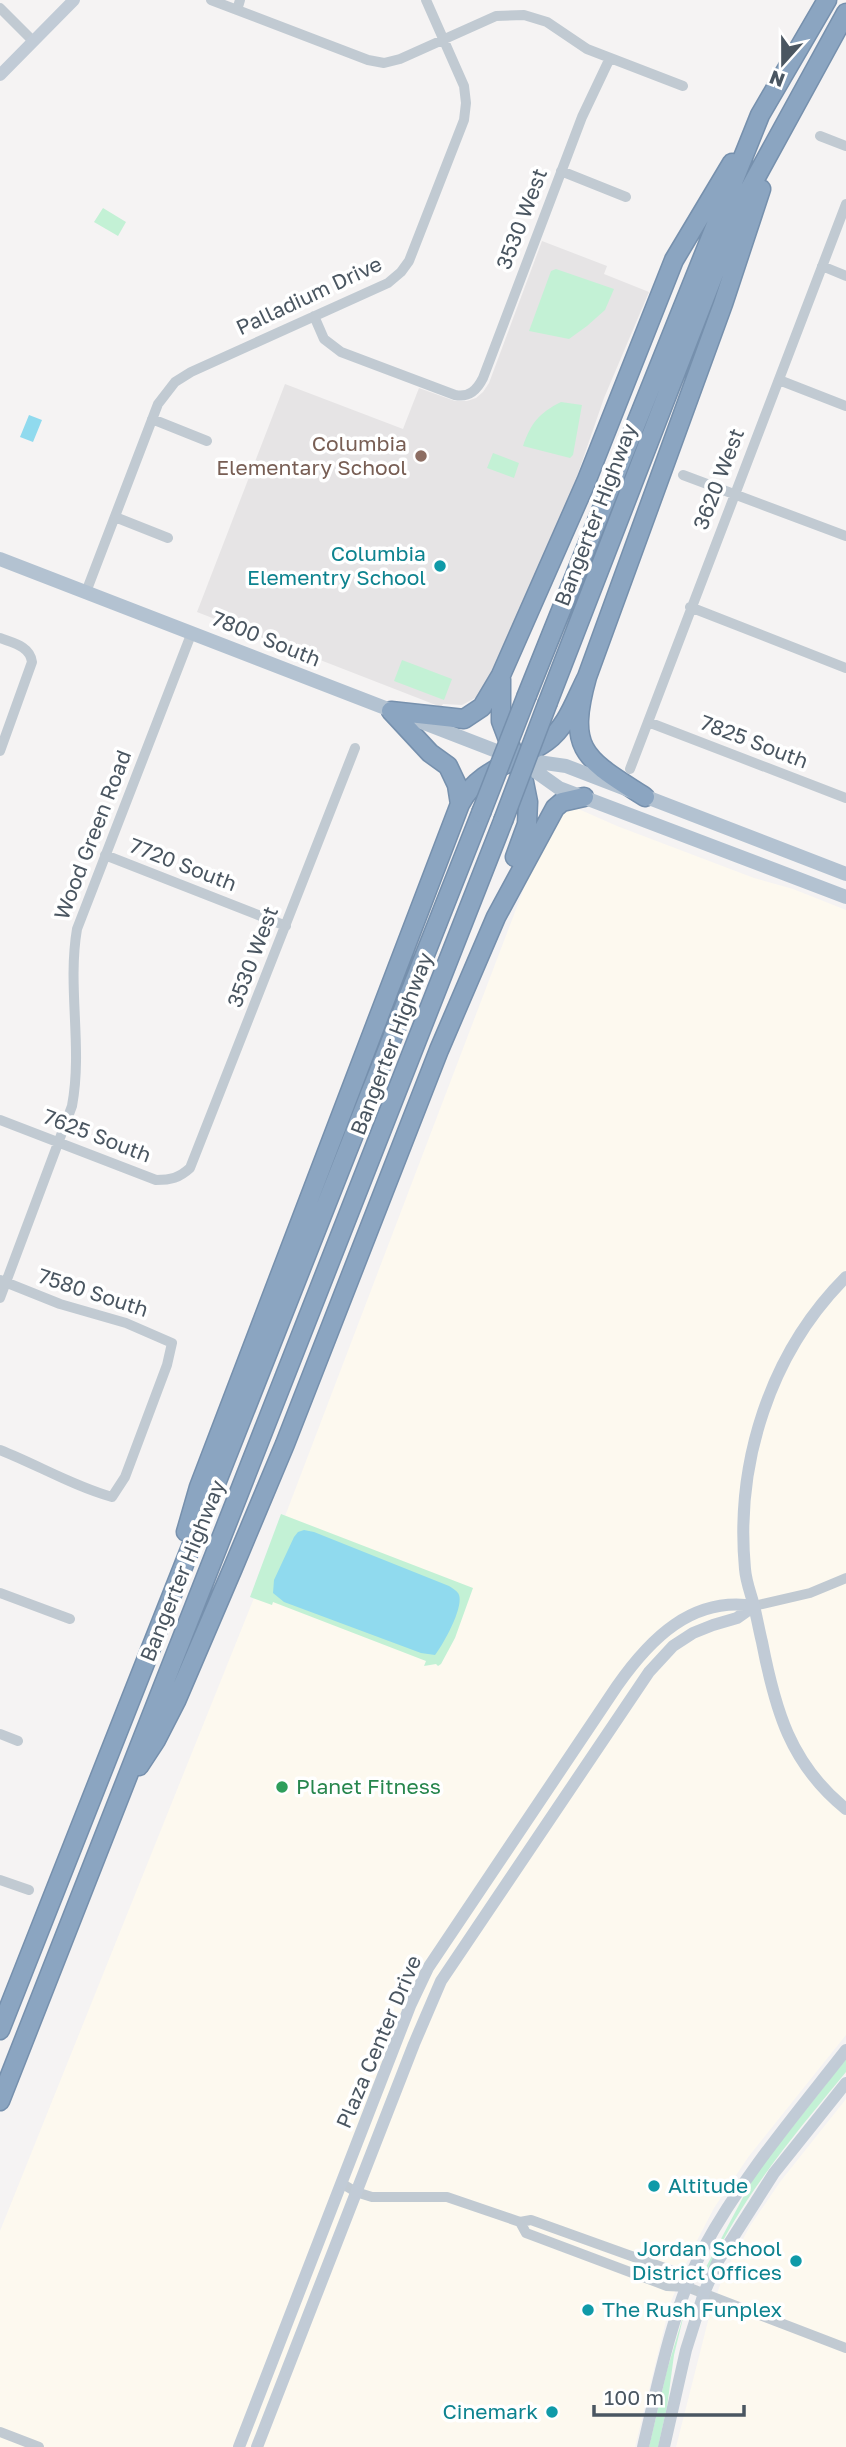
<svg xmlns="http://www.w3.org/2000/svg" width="846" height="2447" font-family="'Golos Text',sans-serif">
<rect width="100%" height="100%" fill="#f5f3f3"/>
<path fill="#fdf9ef" d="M574,807L617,826L754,878L793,889L846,910V2035L749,2156L714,2208L691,2252L670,2304L635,2447H0V2231L252,1603L542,841L562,808Z
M846,2099V2447H676L708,2321L723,2276L750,2226L780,2182Z"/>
<path fill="#e6e4e5" d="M542,241L607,266L604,274L649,292L604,398L575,482L489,682L477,697L462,705L443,704L441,707L197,612L285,384L403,429L419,388L455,401H467L476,398L483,392L489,383Z"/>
<path fill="#c3f1d5" d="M103,208L126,222L118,236L94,222Z
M556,269L614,289L605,310L587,326L569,339L529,331L551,271Z
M561,402L582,405L573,455L570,458L523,446C531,423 539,413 561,402Z
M493,453L519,463L514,478L487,468Z
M402,660L452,679L444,700L394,681Z
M281,1514L473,1588L455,1638L441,1664L438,1666L436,1664L424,1666L426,1661L273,1602L272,1605L250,1597Z
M846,2059V2072C795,2134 741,2197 708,2271L705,2269L756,2173Z
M685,2310L674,2355L667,2407L658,2447H649L667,2370Z"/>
<path fill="#90daee" d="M29,415L42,420L33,442L20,437Z
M304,1530L314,1532L449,1586C452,1588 456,1590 458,1593C466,1604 443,1645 435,1655L421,1653L284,1602L273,1593L274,1580L294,1537L298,1532Z"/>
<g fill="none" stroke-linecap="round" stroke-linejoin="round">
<defs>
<path id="highway" d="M501,679V721L524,782L528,802L527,824L515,857
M527,695L760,115L827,0
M548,702L722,253L749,190L846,13
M391,711L464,719L482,707L501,675L586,482L674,260L732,163
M391,711L430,753L448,766L457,785L460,804
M645,797C586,759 566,752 587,677L723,304L761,189
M186,1532L199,1487L460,804C479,768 517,763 547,741C567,727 576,698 587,677
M139,1766L156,1740L176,1701L233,1568L285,1444L439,1050L496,917L555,808L562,802L584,797
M0,2030L481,813
M0,2101L503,821"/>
</defs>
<use href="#highway" stroke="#7690ad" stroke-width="21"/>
<path stroke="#c1cad2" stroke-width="10" d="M211,0L368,60L384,63L400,59L496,16L524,15L547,22L587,49L683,86
M0,8L33,41
M237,10L240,0
M820,136L846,146
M561,171L626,197
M822,266L846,276
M314,316L324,339L341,352L455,395C469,398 477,390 483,378L582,117L610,58
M779,380L846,406
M152,419L207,441
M683,475L846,536
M115,517L168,538
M86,592L158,404L175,382L191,372L388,283L401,272L409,261L464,120L466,103L464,86L426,0
M690,607L846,668
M0,638C13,643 30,646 32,662L0,751
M648,722L846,798
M630,769L846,204
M105,855L286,926
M0,1120L156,1180C171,1180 179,1178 190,1168L355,748
M0,1280L60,1304L126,1323L172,1343L167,1365L125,1477L112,1497C73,1486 38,1465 0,1450
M0,1298L72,1106C83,1047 67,988 77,929L192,632
M0,1593L70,1619
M754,1606L810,1593L846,1578
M0,1734L18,1741
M0,1880L29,1890
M341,2183L356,2192L372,2197H447L520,2222L531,2220L673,2271L687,2287
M520,2222L526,2233L667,2286L687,2287L846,2348
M0,2432L39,2447"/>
<path stroke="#c1cbd6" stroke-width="12" d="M0,75L74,0
M846,1277C770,1353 735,1463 745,1569C746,1582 751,1594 754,1606C757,1618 759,1630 762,1642C775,1709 790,1764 846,1809
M239,2447L410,2006L428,1968L617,1686C650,1639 692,1596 754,1606
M257,2447L414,2044L441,1981L649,1672L673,1646L693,1633L713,1625L737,1618L754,1606
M643,2447C658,2383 673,2307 703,2249C742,2177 796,2114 846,2050
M664,2447L686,2350L704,2293L718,2261L774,2173L846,2083"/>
<path stroke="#b3c2d1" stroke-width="14" d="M0,559L517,759L566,766L846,874
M521,761L559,788L846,897"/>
<use href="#highway" stroke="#8ba5c1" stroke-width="18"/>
<defs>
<path id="highway-bridge" d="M481,813L527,695
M503,821L548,702"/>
</defs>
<use href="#highway-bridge" stroke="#7690ad" stroke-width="21" stroke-linecap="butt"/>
<use href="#highway-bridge" stroke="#8ba5c1" stroke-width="18"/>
</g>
<circle fill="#8d6e63" stroke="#fff" stroke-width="2.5" cx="421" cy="456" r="7"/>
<g fill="#0f9aa8" stroke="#fff" stroke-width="2.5">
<circle cx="440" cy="566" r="7"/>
<circle cx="654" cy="2186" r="7"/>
<circle cx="796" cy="2261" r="7"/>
<circle cx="588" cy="2310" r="7"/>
<circle cx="552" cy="2412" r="7"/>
</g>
<circle fill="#2e9e5b" stroke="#fff" stroke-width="2.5" cx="282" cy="1787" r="7"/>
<g text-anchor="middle" stroke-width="7" stroke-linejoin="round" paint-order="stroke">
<g font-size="21" fill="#4a5661" stroke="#fff">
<text transform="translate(522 219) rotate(-69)" y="7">3530 West</text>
<text transform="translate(309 296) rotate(-25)" y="7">Palladium Drive</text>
<text transform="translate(719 479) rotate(-69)" y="7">3620 West</text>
<text transform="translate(596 515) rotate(-69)" y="7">Bangerter Highway</text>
<text transform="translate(266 639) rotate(22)" y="7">7800 South</text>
<text transform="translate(754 742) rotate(21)" y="7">7825 South</text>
<text transform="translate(93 835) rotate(-69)" y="7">Wood Green Road</text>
<text transform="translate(183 865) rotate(21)" y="7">7720 South</text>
<text transform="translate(253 957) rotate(-69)" y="7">3530 West</text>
<text transform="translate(392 1044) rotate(-69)" y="7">Bangerter Highway</text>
<text transform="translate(97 1136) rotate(21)" y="7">7625 South</text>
<text transform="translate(93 1293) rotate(18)" y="7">7580 South</text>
<text transform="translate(183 1571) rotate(-68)" y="7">Bangerter Highway</text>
<text transform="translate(379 2042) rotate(-67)" y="7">Plaza Center Drive</text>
</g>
<g font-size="21" fill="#785e54" stroke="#fff" text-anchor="end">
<text x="407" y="451">Columbia<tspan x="407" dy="24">Elementary School</tspan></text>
</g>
<g font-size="21" fill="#0d838f" stroke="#fff" text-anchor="end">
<text x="426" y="561">Columbia<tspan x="426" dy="24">Elementry School</tspan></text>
<text x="668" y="2193" text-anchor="start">Altitude</text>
<text x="782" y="2256">Jordan School<tspan x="782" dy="24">District Offices</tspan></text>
<text x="602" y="2317" text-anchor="start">The Rush Funplex</text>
<text x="538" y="2419">Cinemark</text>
</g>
<g font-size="21" fill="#27864d" stroke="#fff" text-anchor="start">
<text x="296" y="1794">Planet Fitness</text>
</g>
</g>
<g transform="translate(783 63) rotate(201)" stroke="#ffffff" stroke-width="5" paint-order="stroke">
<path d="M0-5L12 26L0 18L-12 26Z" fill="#4a5661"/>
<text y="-10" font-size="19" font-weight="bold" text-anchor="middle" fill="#4a5661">N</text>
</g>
<path d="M594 2405v10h150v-10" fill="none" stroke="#4a5661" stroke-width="3.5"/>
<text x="604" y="2405" font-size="21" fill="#4a5661" stroke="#ffffff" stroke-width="5" paint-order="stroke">100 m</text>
</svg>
